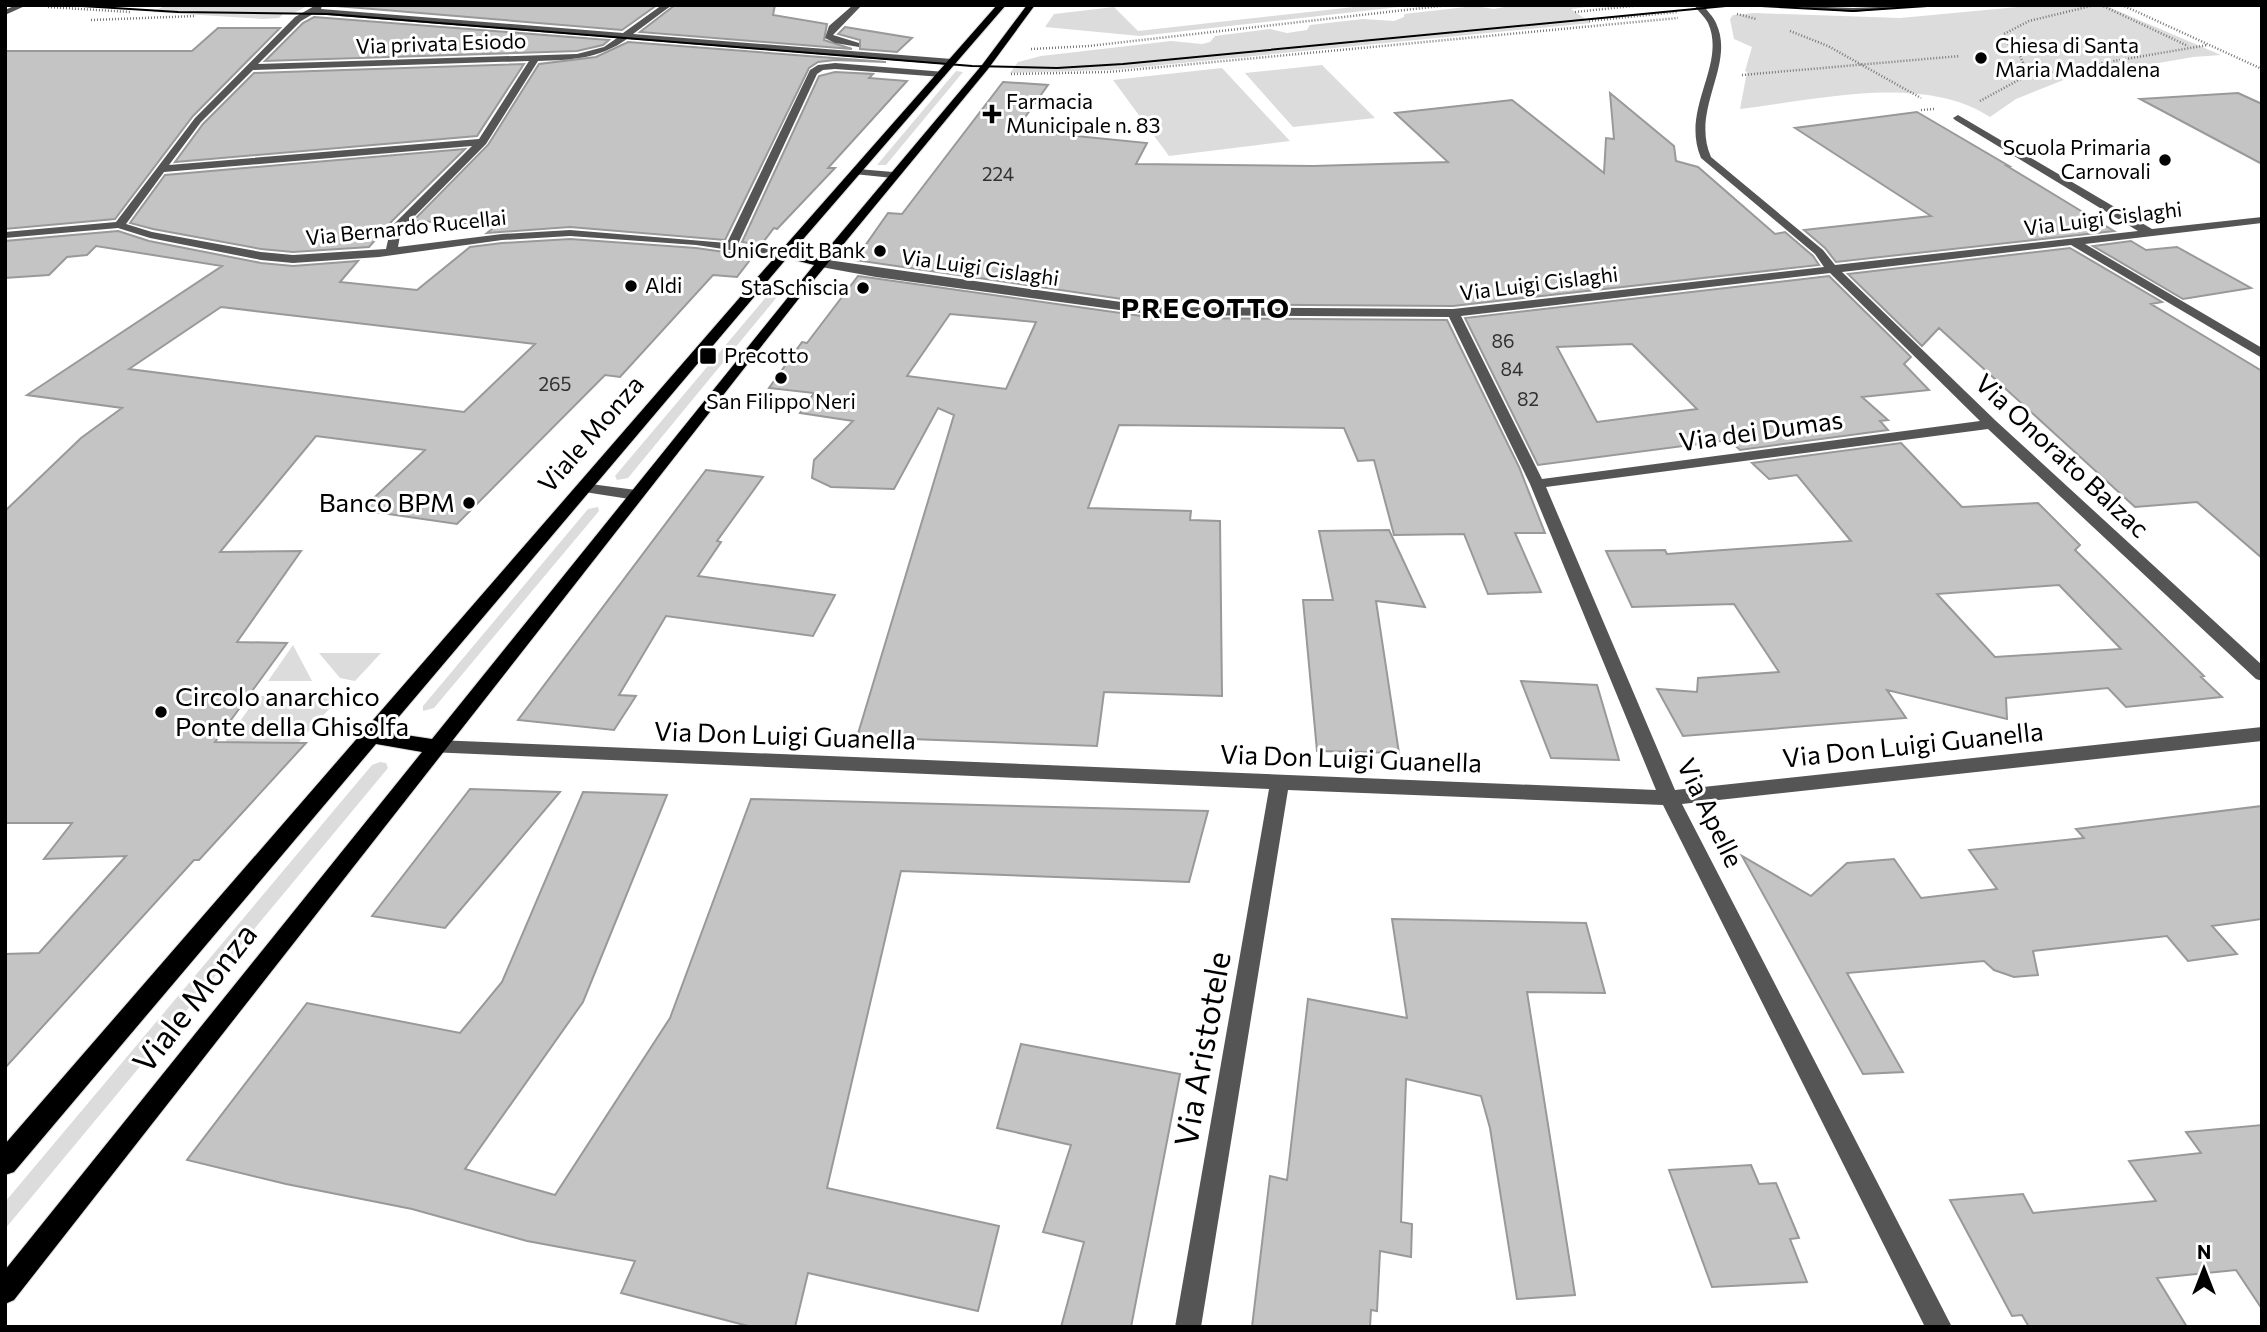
<svg xmlns="http://www.w3.org/2000/svg" width="2267" height="1332" font-family="Commissioner,sans-serif">
<rect width="100%" height="100%" fill="#fff"/>
<path fill="#dcdcdc" d="M167,5H309L292,14H283L279,18L264,19L152,12Z
M1372,5H1416L1140,36L1045,27L1054,14L1114,7L1138,31Z
M1515,5H1602L1571,9L1591,23L1110,70L1010,73L1018,62L1041,56L1171,41L1202,44L1210,42L1215,36L1270,29L1287,33L1307,30L1310,25L1363,19L1394,21L1404,17V14L1475,6L1494,9Z
M2039,5H2104L2221,55L2193,57L2066,79L2016,99L1990,117C1922,73 1817,100 1740,109L1747,72L1745,71L1752,47L1734,39L1730,19L1733,15L1754,13L1900,18Z
M1322,65L1375,118L1293,127L1245,73Z
M1222,68L1290,141L1169,156L1113,80Z
M956,71L963,72L886,165H877Z
M772,290L782,291L628,478L617,480L615,476Z
M598,507L599,511L434,708L423,711V706L588,509Z
M293,645L312,681H268Z
M319,653H381L355,681L340,678Z
M258,696H341L298,743L225,742Z
M380,762L386,763L388,768L5,1229V1202L372,765Z"/>
<path fill="#c4c4c4" stroke="#999" stroke-width="2" fill-rule="evenodd" d="M324,5H657L622,30Z
M675,5H775L773,15L827,24L824,40L852,49L640,32Z
M314,17L609,40L603,45L577,51L265,61L303,23Z
M845,27L912,38L897,52L860,49V40L838,34Z
M218,28H280L193,116L115,219L5,229V51H192Z
M628,42L886,62L835,60L818,62L809,68L725,240L570,227L487,233L498,224L413,221L488,145L539,64L596,57Z
M524,64L477,136L175,162L203,124L254,73Z
M835,72L873,74L869,78L907,81L828,168H835L777,229L774,228L761,245L742,242L819,76Z
M1003,82L1048,85L1016,130L1147,143L1136,164L1313,166L1448,162L1395,113L1512,100L1604,173L1606,138L1614,139L1610,93L1674,146L1676,161L1698,167L1775,234L1785,232L1813,256L1819,265L1453,306L1156,304L855,260L888,213L902,214Z
M2238,93L2262,104V164L2140,99Z
M1917,112L2009,166H2007L2114,231L1836,262L1825,248L1804,230L1931,216L1795,128Z
M465,149L392,221L369,247L293,252L261,249L153,229L130,223L165,175Z
M118,231L149,241L261,263L293,266L358,261L340,282L417,290L470,247L502,243L570,239L696,248L753,256L737,277L713,275L620,377L605,375L457,524L361,510L425,450L316,436L220,552L301,551L237,642L287,643L215,742L306,743L199,860H194L5,1068V954L39,953L126,856L44,859L72,823H5V511L81,438L122,408L27,395L222,266L96,246L87,255L67,257L49,275L5,278V241ZM221,307L535,344L464,412L129,369Z
M2131,241L2146,250L2177,247L2251,288L2183,299L2093,246Z
M2070,248L2162,302L2151,304L2262,371V558L2197,502L2135,507L1939,328L1922,346L1848,274Z
M858,276L1156,318L1447,320L1519,467L1545,533H1515L1541,592L1488,594L1464,534L1394,535L1374,460L1358,461L1344,428L1119,425L1088,508L1191,511L1190,520L1220,521L1222,696L1104,692L1097,746L857,737L954,415L938,408L894,489L831,487L812,478L814,460L853,421L800,413L814,393L769,388L802,342L807,343ZM950,314L1036,322L1006,389L907,376Z
M1829,276L1911,357L1904,364L1929,390L1862,397L1888,420L1880,421L1888,430L1740,450L1729,440L1538,465L1465,318ZM1632,344L1697,409L1597,422L1557,347Z
M1901,443L1962,507L2038,503L2080,545L2075,550L2204,676L2201,677L2222,697L2126,707L2108,688L2006,698L2007,719L1887,690L1906,718L1683,736L1657,689L1697,692L1698,678L1779,672L1734,604L1632,607L1606,551L1665,550L1667,554L1851,541L1797,475L1769,479L1752,463ZM2059,585L2121,649L1995,657L1937,594Z
M706,470L763,477L717,541L721,542L698,576L835,595L813,636L666,616L619,695L636,696L614,730L518,720Z
M1389,530L1425,607L1376,601L1399,753L1317,751L1303,600H1333L1319,531Z
M1521,681L1597,685L1619,760L1551,758Z
M470,789L560,792L445,928L372,916Z
M583,792L667,795L583,1002L465,1169L555,1195L670,1018L751,799L1208,811L1189,882L901,871L827,1188L999,1226L978,1311L808,1273L795,1327H752L621,1293L635,1261L527,1241L412,1209L286,1184L187,1160L307,1003L460,1033L502,982Z
M2262,806V919L2212,926L2237,954L2188,961L2167,936L2033,951L2038,975L2014,977L1994,970L1984,961L1847,973L1903,1072L1863,1074L1742,856L1811,896L1847,863L1894,859L1921,898L1997,889L1969,850L2084,838L2076,829Z
M1392,919L1586,923L1605,993L1527,992L1575,1295L1517,1299L1490,1128L1481,1096L1406,1079L1401,1222L1412,1224L1411,1257L1380,1251L1377,1311L1371,1310L1370,1327H1252L1270,1176L1287,1180L1308,999L1407,1018Z
M1021,1044L1180,1074L1131,1327H1061L1084,1242L1043,1232L1071,1145L997,1128Z
M2262,1125V1309L2236,1270L2157,1278L2187,1327H2029L2022,1315L2012,1316L1950,1200L2023,1194L2033,1213L2156,1201L2129,1161L2201,1153L2186,1132Z
M1751,1165L1759,1184L1776,1183L1799,1238L1790,1239L1807,1282L1712,1287L1669,1170Z"/>
<g fill="none" stroke-linecap="round" stroke-linejoin="round">
<defs>
<path id="major" d="M997,5H1006L792,252L819,259L982,65L1027,5H1035L988,69L804,292L14,1300L5,1304V1270L422,752L376,744L14,1172L5,1175V1144L755,280ZM787,258L814,265L432,739L386,732Z"/>
</defs>
<use href="#major" stroke="#dbdbdb" stroke-width="2"/>
<path stroke="#777" stroke-width="2.5" stroke-dasharray="1 2" stroke-linecap="butt" d="M2101,5L2188,46
M2122,5L2262,69
M48,7L130,12
M1575,12L1642,5
M1737,14L1756,19
M91,20L196,16
M1589,21L1677,12
M1790,31L1828,46L1921,98
M1031,49L1089,46L1449,5
M1011,74L1108,72L1678,18
M1742,75L1960,56
M2026,76L2028,73L2020,56L2004,39V34L2029,21L2095,5
M1980,101L2026,76L2208,45
M1921,110L1934,109"/>
<path fill="#555" fill-rule="evenodd" d="M16,5H27L5,15V10Z
M316,5H322L321,9L623,33L662,5H672L633,34L952,59L957,62L952,65L627,39C599,59 571,60 538,61L486,144L401,230L398,247L502,234L570,230L727,243L810,70L818,65L835,63L945,72V76L942,77L835,69L823,70L817,74L738,244L789,252L791,254L785,258L696,245L570,236L502,240L379,257L293,263L261,260L150,238L118,228L5,238V232L116,222L195,118L295,17ZM313,14L617,38L604,47L577,54L258,64L301,21ZM529,61L479,139L169,165L201,122L253,70ZM472,146L391,227L386,249L293,255L261,252L152,232L126,224L164,172Z
M853,5H862L833,35L859,43V47L835,43L825,38L829,26Z
M1694,5H1703C1707,11 1713,16 1716,23C1736,65 1690,109 1711,157L1823,250L1835,265L2138,231L1955,120L1953,118L1958,115L2152,229L2262,217V223L2085,244L2262,348V358L2071,245L1842,272L1996,421L2262,665V681L2256,679L1988,429L1546,487L1675,790L2262,727V741L1682,804L1952,1327H1925L1663,805L1288,790L1201,1327H1175L1269,789L429,752L427,747L429,742L436,740L1656,790L1530,484L1449,317L1156,315L876,277L821,267L815,263L821,259L1156,307L1453,309L1824,267L1815,254L1701,158C1680,109 1727,65 1708,23C1705,17 1698,11 1694,5ZM1830,273L1980,421L1542,479L1461,316Z
M1772,5L1853,8L1929,5L1853,12Z
M858,169L893,172L898,175L893,178L854,174V170Z
M583,483L636,490L644,495L636,500L578,491L575,488L578,485Z"/>
<use href="#major" fill="#000" fill-rule="evenodd"/>
<path stroke="#000" stroke-width="2" d="M66,5L178,12L328,14L972,66L1057,68L1123,64L1736,5
M1742,5L1853,11L1942,5"/>
</g>
<g fill="#000" stroke="#fff" stroke-width="2.5">
<circle cx="1981" cy="58" r="7"/>
<path d="M988.5 103.5h7v7h7v7h-7v7h-7v-7h-7v-7h7z"/>
<circle cx="2165" cy="160" r="7"/>
<circle cx="880" cy="251" r="7"/>
<circle cx="631" cy="286" r="7"/>
<circle cx="863" cy="288" r="7"/>
<rect x="699" y="347" width="18" height="18" rx="3.5"/>
<circle cx="781" cy="378" r="7"/>
<circle cx="469" cy="503" r="7"/>
<circle cx="161" cy="712" r="7"/>
</g>
<g text-anchor="middle" stroke-width="6" stroke-linejoin="round" paint-order="stroke">
<g font-size="19" fill="#313131">
<text x="998" y="181">224</text>
<text x="1503" y="348">86</text>
<text x="1512" y="376">84</text>
<text x="555" y="391">265</text>
<text x="1528" y="406">82</text>
</g>
<g font-size="21" fill="#000" stroke="#fff">
<text transform="translate(441 44) rotate(-2)" y="7">Via privata Esiodo</text>
<text transform="translate(2103 219) rotate(-7)" y="7">Via Luigi Cislaghi</text>
<text transform="translate(406 228) rotate(-6)" y="7">Via Bernardo Rucellai</text>
<text transform="translate(980 268) rotate(8)" y="7">Via Luigi Cislaghi</text>
<text transform="translate(1539 284) rotate(-7)" y="7">Via Luigi Cislaghi</text>
</g>
<g font-size="21" fill="#000" stroke="#fff" text-anchor="start">
<text x="1995" y="53">Chiesa di Santa<tspan x="1995" dy="24">Maria Maddalena</tspan></text>
<text x="1006" y="109">Farmacia<tspan x="1006" dy="24">Municipale n. 83</tspan></text>
<text x="2151" y="155" text-anchor="end">Scuola Primaria<tspan x="2151" dy="24">Carnovali</tspan></text>
<text x="866" y="258" text-anchor="end">UniCredit Bank</text>
<text x="645" y="293">Aldi</text>
<text x="849" y="295" text-anchor="end">StaSchiscia</text>
<text x="724" y="363">Precotto</text>
<text x="781" y="409" text-anchor="middle">San Filippo Neri</text>
</g>
<g font-size="26" fill="#000" stroke="#fff">
<text transform="translate(1761 431) rotate(-8)" y="9">Via dei Dumas</text>
<text transform="translate(591 434) rotate(-49)" y="9">Viale Monza</text>
<text transform="translate(2062 456) rotate(43)" y="9">Via Onorato Balzac</text>
<text transform="translate(785 736) rotate(2)" y="9">Via Don Luigi Guanella</text>
<text transform="translate(1913 745) rotate(-6)" y="9">Via Don Luigi Guanella</text>
<text transform="translate(1351 759) rotate(2)" y="9">Via Don Luigi Guanella</text>
<text transform="translate(1710 813) rotate(64)" y="9">Via Apelle</text>
</g>
<g font-size="26" fill="#000" stroke="#fff" text-anchor="end">
<text x="455" y="512">Banco BPM</text>
<text x="175" y="706" text-anchor="start">Circolo anarchico<tspan x="175" dy="30">Ponte della Ghisolfa</tspan></text>
</g>
<g font-size="28" font-weight="bold" letter-spacing="2" fill="#000" stroke="#fff">
<text x="1206" y="318">PRECOTTO</text>
</g>
<g font-size="32" fill="#000" stroke="#fff">
<text transform="translate(195 998) rotate(-52)" y="11">Viale Monza</text>
<text transform="translate(1203 1049) rotate(-80)" y="11">Via Aristotele</text>
</g>
</g>
<rect width="2267" height="1332" fill="none" stroke="#000000" stroke-width="14"/>
<g transform="translate(2204 1269)" stroke="#ffffff" stroke-width="5" paint-order="stroke">
<path d="M0-5L12 26L0 18L-12 26Z" fill="#000000"/>
<text y="-10" font-size="19" font-weight="bold" text-anchor="middle" fill="#000000">N</text>
</g>
</svg>
